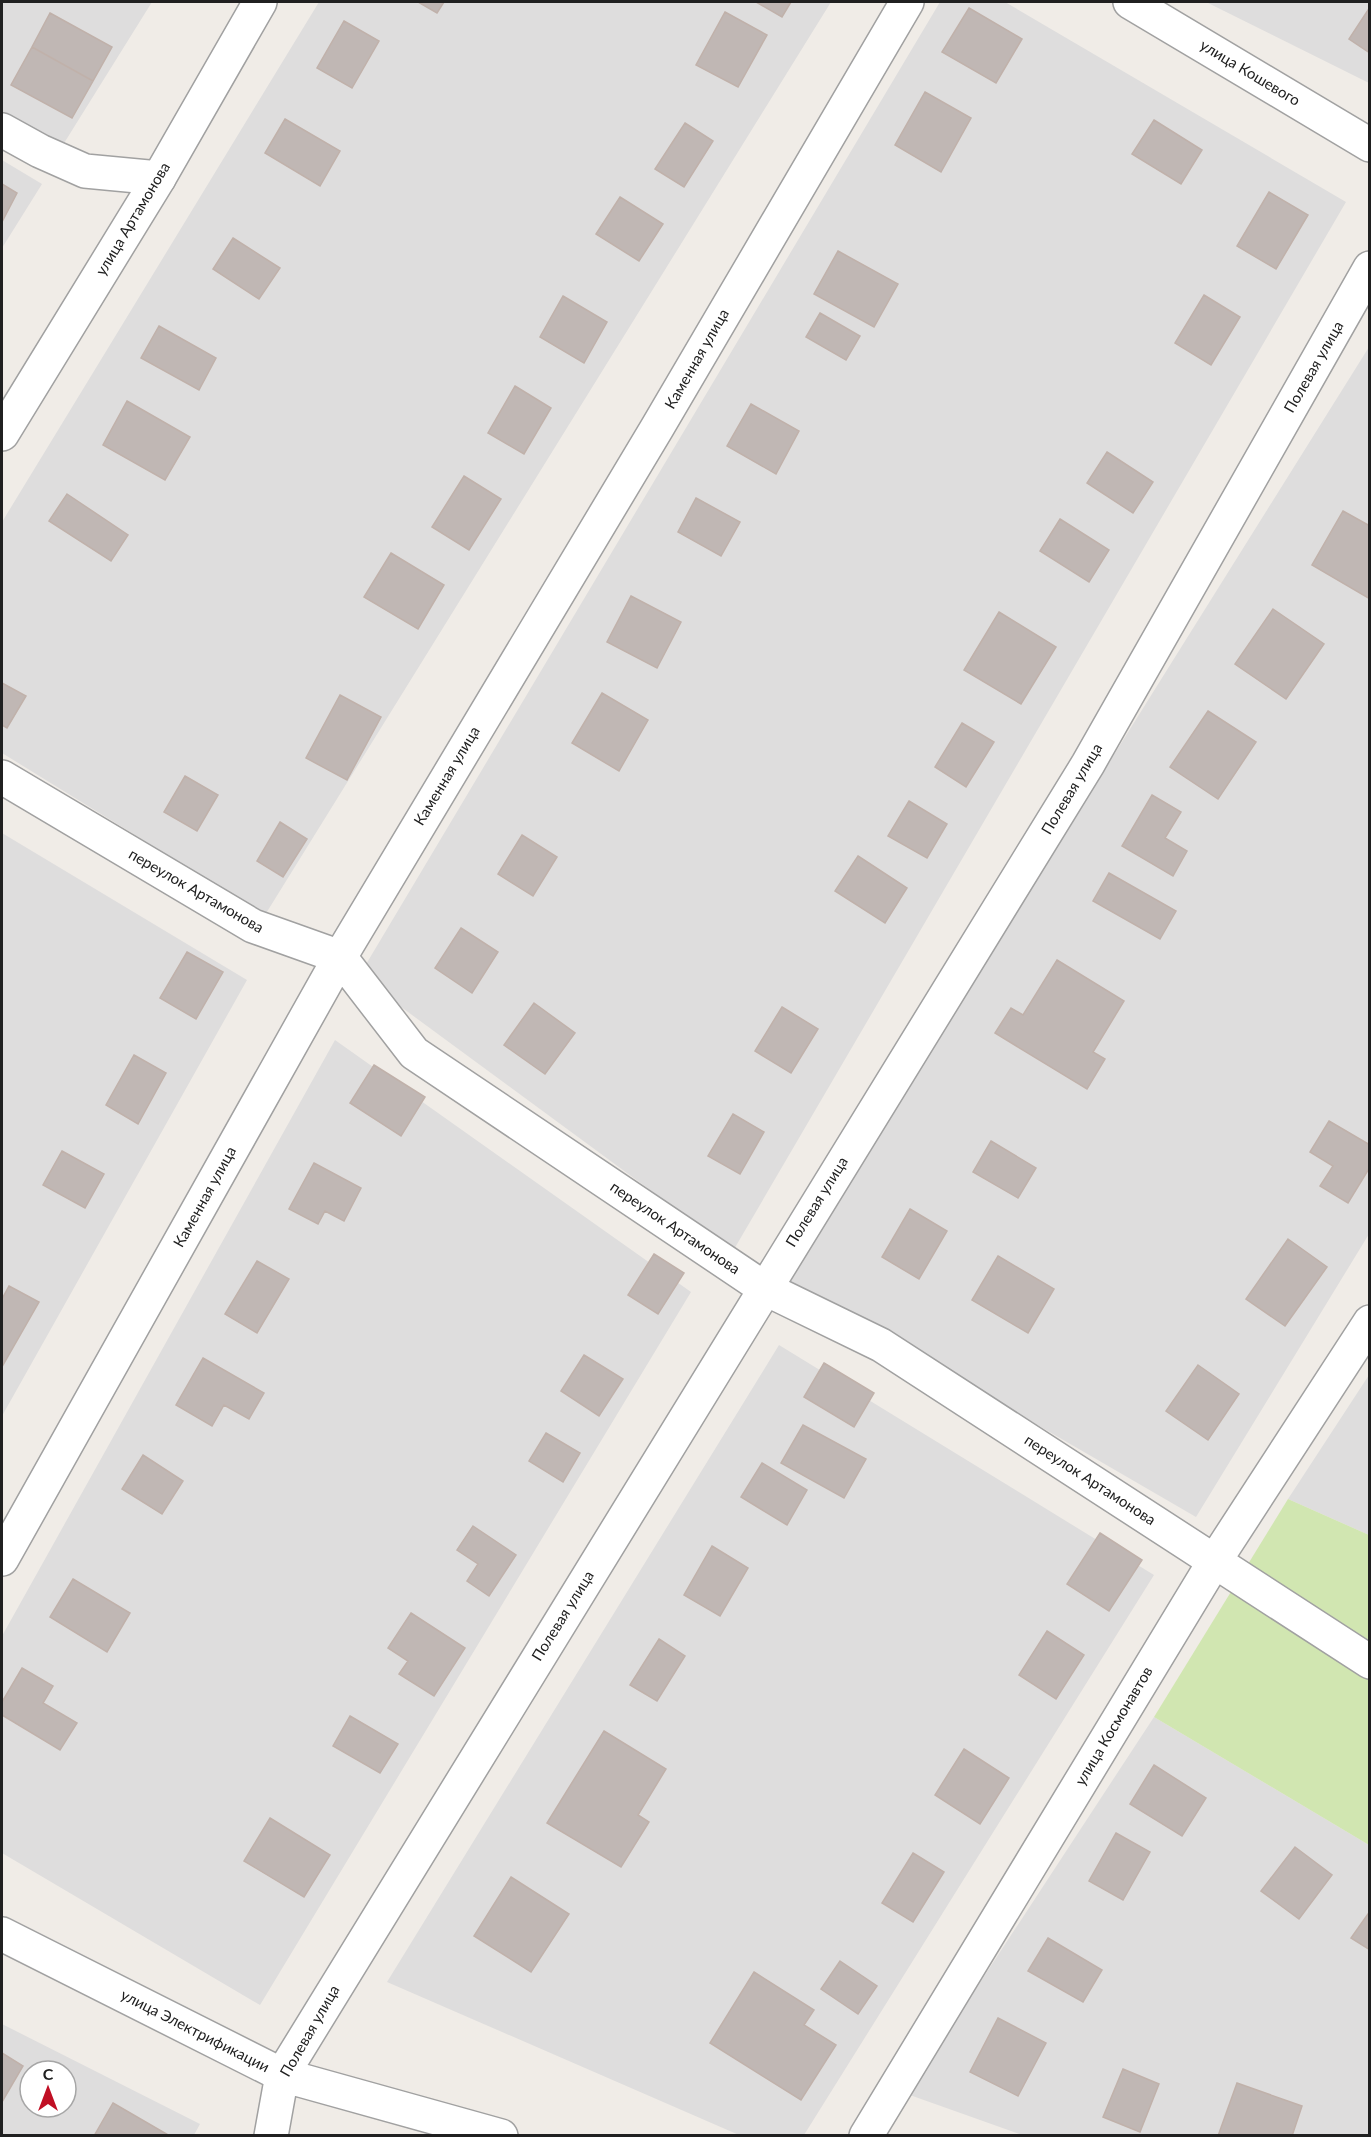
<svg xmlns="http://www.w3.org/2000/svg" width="1371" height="2137" font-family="Lato,sans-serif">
<rect width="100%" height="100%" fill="#f0ece7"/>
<path fill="#dedddd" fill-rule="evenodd" d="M2,2H152L61,148L2,116Z
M319,2H831L265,915L2,753V522Z
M940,2H1005L1346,202L733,1251L359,976Z
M1206,2H1369V83Z
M2,160L42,184L2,248Z
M1369,347V1234L1196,1517L786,1279Z
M2,833L247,980L2,1416Z
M335,1040L691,1292L260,2005L2,1853V1636Z
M779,1345L1154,1575L804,2135H739L387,1982Z
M1369,1375L1370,1535H1369L1288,1499Z
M1154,1717L1369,1845V2135H1022L907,2094Z
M2,2024L200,2124L194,2135H2ZM30,2071H66V2107H30Z"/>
<path fill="#d1e6b1" d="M1288,1499L1369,1535V1845L1154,1717Z"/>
<path fill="#c0b7b4" stroke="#c0b1aa" stroke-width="1.5" d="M418,2H444L437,13Z
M756,2H791L782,17Z
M1370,7V53L1349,39Z
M969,8L1022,39L996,83L942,52Z
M725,12L767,35L738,87L696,65Z
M50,13L112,47L93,81L32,47Z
M344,21L379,41L352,88L317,68Z
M32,47L93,81L72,118L11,85Z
M925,92L971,118L941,172L895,145Z
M285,119L340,151L320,186L265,153Z
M1154,120L1202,150L1181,184L1132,154Z
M685,123L713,141L684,187L655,169Z
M2,184L17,193L2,222Z
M1269,192L1308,215L1276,269L1237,246Z
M620,197L663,224L639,261L596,234Z
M233,238L280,268L259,299L213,269Z
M838,251L898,284L874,327L814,294Z
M1204,295L1240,317L1211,365L1175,343Z
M563,296L607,322L584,363L540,337Z
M820,313L860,336L846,360L806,337Z
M159,326L216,358L199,390L141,358Z
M515,386L551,408L524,454L488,433Z
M127,401L190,437L165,480L103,445Z
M751,404L799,431L776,474L727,446Z
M1107,452L1153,482L1133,513L1087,483Z
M464,476L501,499L469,550L432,527Z
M67,494L128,535L111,561L49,521Z
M696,498L740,522L721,556L678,532Z
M1343,511L1370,526V599L1312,565Z
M1060,519L1109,550L1089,582L1040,551Z
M391,553L444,585L418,629L364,597Z
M631,596L681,622L657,668L607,642Z
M1273,609L1324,644L1286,699L1235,664Z
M999,612L1056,647L1021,704L964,670Z
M2,683L26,696L7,728L2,725Z
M602,693L648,720L619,771L572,743Z
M340,695L381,717L347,780L306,758Z
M1208,711L1256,742L1218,799L1170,767Z
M962,723L994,742L966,787L935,767Z
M185,776L218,795L197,831L164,812Z
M1152,795L1181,812L1165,838L1187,851L1173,876L1122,846Z
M909,801L947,824L927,858L888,836Z
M280,822L307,839L283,877L257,861Z
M522,835L557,857L533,896L498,874Z
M858,856L907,888L885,923L835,891Z
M1109,873L1176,911L1160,939L1093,901Z
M461,928L498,952L472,993L435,968Z
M187,952L223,972L196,1019L160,998Z
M1057,960L1124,1001L1093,1052L1105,1059L1087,1089L995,1033L1011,1008L1023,1015Z
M534,1003L575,1033L545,1074L504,1045Z
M782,1007L818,1029L791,1073L755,1051Z
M134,1055L166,1073L138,1124L106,1105Z
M374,1065L425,1097L401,1136L350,1103Z
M733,1114L764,1132L740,1174L708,1156Z
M1329,1121L1370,1145V1167L1348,1203L1320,1186L1333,1166L1310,1152Z
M991,1141L1036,1168L1018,1198L973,1172Z
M62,1151L104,1174L85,1208L43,1185Z
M314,1163L361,1188L344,1221L325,1211L318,1224L289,1209Z
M910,1209L947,1231L919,1279L882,1257Z
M1288,1239L1327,1267L1285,1326L1246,1299Z
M654,1254L684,1273L658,1314L628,1295Z
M998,1256L1054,1289L1028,1333L972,1300Z
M257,1261L289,1279L257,1333L225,1314Z
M9,1286L39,1302L3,1365L2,1364V1299Z
M584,1355L623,1379L599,1416L561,1391Z
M203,1358L264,1393L249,1419L224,1405L212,1426L176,1405Z
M824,1363L874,1393L854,1427L804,1397Z
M1198,1365L1239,1394L1208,1440L1166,1411Z
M803,1425L866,1459L844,1498L781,1463Z
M546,1433L580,1453L563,1482L529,1461Z
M143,1455L183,1481L162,1514L122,1489Z
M762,1463L807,1490L787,1525L741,1497Z
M473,1526L516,1555L489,1596L467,1581L478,1564L457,1550Z
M1100,1533L1142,1560L1109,1611L1067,1584Z
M712,1546L748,1568L720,1616L684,1595Z
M73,1579L130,1613L107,1652L50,1617Z
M411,1613L465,1648L434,1696L399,1674L408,1661L388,1648Z
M1047,1631L1084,1655L1056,1699L1019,1675Z
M659,1639L685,1656L657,1701L630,1685Z
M22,1668L53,1686L43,1703L77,1723L60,1750L2,1715V1702Z
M350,1716L398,1744L380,1773L333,1746Z
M604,1731L666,1769L638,1815L649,1822L621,1867L547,1823Z
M964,1749L1009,1778L980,1824L935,1795Z
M1154,1765L1206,1798L1182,1836L1130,1804Z
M270,1818L330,1855L304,1897L244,1861Z
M1116,1833L1150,1852L1123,1900L1089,1881Z
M1295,1847L1332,1875L1299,1919L1261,1891Z
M913,1853L944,1872L913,1922L882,1903Z
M511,1877L569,1914L531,1972L474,1936Z
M1370,1911V1950L1351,1938Z
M1048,1938L1102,1970L1083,2002L1028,1971Z
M840,1961L877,1986L858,2014L821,1989Z
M754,1972L814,2010L804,2025L836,2045L801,2100L710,2043Z
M998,2018L1046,2043L1018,2096L970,2072Z
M2,2053L23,2066L2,2102Z
M1123,2069L1159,2084L1140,2132L1103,2117Z
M1237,2083L1302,2106L1292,2136H1218Z
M113,2103L170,2136H94Z"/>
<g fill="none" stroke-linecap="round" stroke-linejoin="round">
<defs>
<path id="minor" d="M1130,2L1370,145
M2,130L40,151L85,171L159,178
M2,777L253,926L340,957L414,1053L764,1288L881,1345L1370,1662
M2,1559L340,957L657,428L907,2
M2,1934L282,2075L501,2136
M271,2136L282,2075L1088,764L1370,268
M866,2136L1214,1562L1370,1322"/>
<path id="tertiary" d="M2,434L159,178L260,2"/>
</defs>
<use href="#minor" stroke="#a1a1a1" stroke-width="36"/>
<use href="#tertiary" stroke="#a1a1a1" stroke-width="36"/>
<use href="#minor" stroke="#fff" stroke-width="33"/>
<use href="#tertiary" stroke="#fff" stroke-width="33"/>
</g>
<g text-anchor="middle" stroke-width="5" stroke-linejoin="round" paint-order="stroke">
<g font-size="15" fill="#202020" stroke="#fff">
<text transform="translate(1250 73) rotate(31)" y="5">улица Кошевого</text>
<text transform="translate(133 219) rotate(-59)" y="5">улица Артамонова</text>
<text transform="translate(697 359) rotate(-60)" y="5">Каменная улица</text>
<text transform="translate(1314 367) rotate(-60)" y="5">Полевая улица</text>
<text transform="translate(447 776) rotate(-59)" y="5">Каменная улица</text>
<text transform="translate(1072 789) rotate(-59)" y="5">Полевая улица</text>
<text transform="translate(196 891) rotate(30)" y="5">переулок Артамонова</text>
<text transform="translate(205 1197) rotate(-61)" y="5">Каменная улица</text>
<text transform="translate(817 1202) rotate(-58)" y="5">Полевая улица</text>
<text transform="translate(675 1228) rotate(34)" y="5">переулок Артамонова</text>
<text transform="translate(1090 1480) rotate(33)" y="5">переулок Артамонова</text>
<text transform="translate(563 1616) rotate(-58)" y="5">Полевая улица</text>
<text transform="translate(1114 1726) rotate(-59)" y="5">улица Космонавтов</text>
<text transform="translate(195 2031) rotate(27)" y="5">улица Электрификации</text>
<text transform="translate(310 2031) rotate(-60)" y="5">Полевая улица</text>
</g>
</g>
<rect width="1371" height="2137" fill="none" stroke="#202020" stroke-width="6"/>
<g transform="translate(48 2089)"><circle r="28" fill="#ffffff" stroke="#a6a6a6" stroke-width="1.5"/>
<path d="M0-4.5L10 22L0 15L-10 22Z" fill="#c00f24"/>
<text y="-9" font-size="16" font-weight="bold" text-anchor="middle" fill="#202020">С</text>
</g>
</svg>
